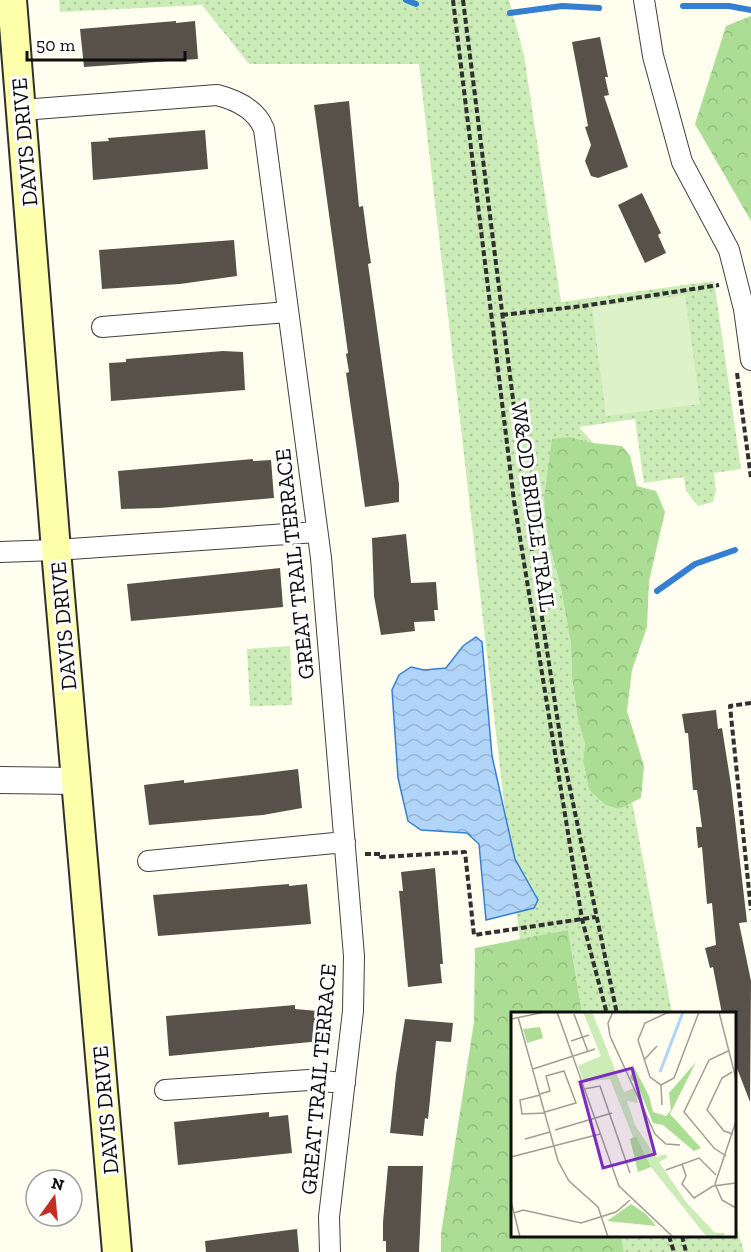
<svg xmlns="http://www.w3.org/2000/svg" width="751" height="1252" font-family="'Zilla Slab',serif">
<defs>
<pattern id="grass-dots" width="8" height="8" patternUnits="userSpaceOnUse" patternTransform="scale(1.5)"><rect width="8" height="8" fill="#cbebb7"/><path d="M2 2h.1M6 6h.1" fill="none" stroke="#adc89c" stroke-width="1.8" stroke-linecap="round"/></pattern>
<pattern id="forest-crowns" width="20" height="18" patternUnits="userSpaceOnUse" patternTransform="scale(1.5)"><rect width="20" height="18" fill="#acdd95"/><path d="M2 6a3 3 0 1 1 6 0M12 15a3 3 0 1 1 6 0" fill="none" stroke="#93bc7f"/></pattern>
<pattern id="water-waves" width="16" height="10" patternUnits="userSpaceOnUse" patternTransform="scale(1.5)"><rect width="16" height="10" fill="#b1d4f9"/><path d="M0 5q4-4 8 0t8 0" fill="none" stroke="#97b5d4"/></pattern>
</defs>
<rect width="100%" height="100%" fill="#fffeef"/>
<path fill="url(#grass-dots)" d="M59,0H509L524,55L561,302L714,281L741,469L714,473L716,491L713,502L698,506L686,491L684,477L644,483L635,419L579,427L593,443L570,437L548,540L561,588L571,644L572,677L578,720L585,744L583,761L589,790L605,805L619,809L632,802L672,1013H582L568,930L520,941L419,64H249L202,5L60,12Z
M290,646L292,705L250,706L247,649Z
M735,1222L744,1252H624L621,1236H734Z"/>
<path fill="url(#forest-crowns)" d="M751,16V221L695,124L726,26Z
M570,437L593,443L622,446L630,456L637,486L656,491L665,512L649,581L647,627L632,670L627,711L644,766L641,798L619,809L605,805L589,790L583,761L585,744L578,720L572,677L571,644L561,588L548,540L544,498L552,439Z
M568,930L582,1013L512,1014V1236H621L624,1252H441V1234L474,1022L475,948Z"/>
<path fill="#def2c9" d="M685,295L700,404L606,416L592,307Z"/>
<path fill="url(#water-waves)" stroke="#357fd3" stroke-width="1.5" d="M476,637L482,642L492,756L515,859L538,900L534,908L486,920L479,844L467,833L421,830L408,821L398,778L392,690L399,675L411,667L424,670L446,668L463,646Z"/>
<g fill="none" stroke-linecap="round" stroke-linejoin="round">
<path stroke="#357fd3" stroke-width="6" d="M406,0L416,4
M683,6H729L751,10
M510,13L562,6L599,8
M657,591L695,564L735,550"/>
</g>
<path fill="#57514a" d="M176,21V23L195,21L198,59L84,67L80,29Z
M600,37L608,77H605L609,95L604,96L628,167L598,178L591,176L585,161L591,145L585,127L588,126L572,42Z
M349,101L359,207L363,206L368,244L371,263L368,264L399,484V502L365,507L346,373L349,372L346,354L348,353L314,105Z
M205,130L208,169L93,180L91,142L109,141L108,138Z
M642,193L661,233L658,235L666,253L645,263L618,205Z
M234,240L237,276L180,284L102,289L99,250Z
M223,351L243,352L245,390L111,401L109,363L126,362V359Z
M253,459V461L271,460L274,498L160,508L121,509L118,471Z
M406,534L411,583L436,582L438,610H434L435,621L414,622L415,631L381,635L374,596L372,538Z
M280,568L283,607L131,621L127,584Z
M716,710L718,729L722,728L731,785L747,922L739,923L751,981L750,1102L735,1063V1014H722L713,967L710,968L705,948L716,945L712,903L707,904L702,847L698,848L696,827H702L697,790H693L688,733H685L682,714Z
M298,769L302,808L263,815L149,825L144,785L184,780V783Z
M435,868L443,964H440L442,983L408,987L399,891H403L401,872Z
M289,884V886L307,884L311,924L158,936L153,895Z
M295,1005V1009L318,1011L321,1041L169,1056L166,1016Z
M405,1019L453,1023L451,1042L436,1041L428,1119L425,1118L423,1136L390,1133L396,1075Z
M269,1112V1117L288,1115L292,1153L178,1165L174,1122Z
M388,1166H423L419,1252H386V1241H383V1222Z
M297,1229L299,1252H206L205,1241Z"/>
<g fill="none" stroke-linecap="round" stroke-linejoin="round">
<defs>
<path id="minor" d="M644,0L653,56L682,162L729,250L744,309L751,360
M22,110L217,95C237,100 256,109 264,129L321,558L354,956L353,1011L329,1217L330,1252
M102,327L288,312
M0,552L56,550L317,532
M148,861L345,842
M165,1090L309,1080L345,1083"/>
<path id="tertiary" d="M0,780L77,781"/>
<path id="secondary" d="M12,0L56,550L117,1252"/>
</defs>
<use href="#minor" stroke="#414141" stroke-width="22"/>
<use href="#tertiary" stroke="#414141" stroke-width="28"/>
<use href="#secondary" stroke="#303030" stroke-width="32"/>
<path stroke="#303030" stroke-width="4" stroke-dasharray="6 3" stroke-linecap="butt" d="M453,0L514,501L582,919L607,1014
M463,0L533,559L563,755L617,1014
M502,315L583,306L719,285
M737,373L751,478
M751,703L730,706L751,910
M365,854H381V857L465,852L474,935L596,917
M669,1236L674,1252
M682,1236L686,1252"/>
<use href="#minor" stroke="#fff" stroke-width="20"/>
<use href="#tertiary" stroke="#fff" stroke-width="26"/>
<use href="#secondary" stroke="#fdffaa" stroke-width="28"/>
</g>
<g text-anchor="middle" stroke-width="6" stroke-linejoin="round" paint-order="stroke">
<g font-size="22" fill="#0e0e0e" stroke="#fff">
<text transform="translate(24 142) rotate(-95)" y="8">DAVIS DRIVE</text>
<text transform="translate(534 507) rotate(82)" y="8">W&amp;OD BRIDLE TRAIL</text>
<text transform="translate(294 564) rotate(-96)" y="8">GREAT TRAIL TERRACE</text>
<text transform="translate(63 626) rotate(-95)" y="8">DAVIS DRIVE</text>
<text transform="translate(318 1079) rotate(-85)" y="8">GREAT TRAIL TERRACE</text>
<text transform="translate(105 1110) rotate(-95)" y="8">DAVIS DRIVE</text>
</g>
</g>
<g transform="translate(511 1012)">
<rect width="225" height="225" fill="#fffeef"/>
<path d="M72,0H81L113,80L123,76L127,91L116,89L124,113L145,145L155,142L156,146L148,150L175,190L204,221H214L212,225H196L140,155L125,124L122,125L99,67L73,70L67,54L90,44Z" fill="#cbebb7"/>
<path d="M29,15L32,26L16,31L12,17ZM185,50L159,102L190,136L183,139L152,113L142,111L126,72L119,66L123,55L138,84L142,100L155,104L160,98L158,81ZM125,124L140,155L127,160L119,127ZM120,192L135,202L145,214L96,209Z" fill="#acdd95"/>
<path fill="none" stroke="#b1d4f9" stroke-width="3" d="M149,60L172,0"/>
<path fill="none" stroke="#9f9e95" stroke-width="1.5" d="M46,0L108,174L162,225M102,0L97,11L99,24L144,122L155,132L169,133M158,0L134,11L127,28L139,65L150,73L163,66L188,0M208,0L225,67M63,2L77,40M7,5L47,149L58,169L87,195L97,225M0,7L34,0M60,29L78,23M133,48L146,34M22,57L84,37M221,60L211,66L196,98L213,119L222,122M150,73L151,93M73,77L89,74L119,161M29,82L39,79L35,64L53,59L65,91L34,100M29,83L9,88L11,102L34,101M225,109L204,172L211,188L225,196M44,118L101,101M14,127L39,120M215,144L203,136L173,100L198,48L217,39M0,145L89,122M171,152L175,164L171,172L183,186L202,174L225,171M155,158L188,146L205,163M0,189L9,225M3,201L12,198L70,211L105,200L119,188"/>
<path fill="#7b2cbf" fill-opacity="0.15" stroke="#7b2cbf" stroke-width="3" d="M121,56L144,142L92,156L69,70Z"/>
<rect width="225" height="225" fill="none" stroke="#0e0e0e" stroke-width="3"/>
</g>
<g transform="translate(54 1198) rotate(15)"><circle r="28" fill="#ffffff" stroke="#9f9f9f" stroke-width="1.5"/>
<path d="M0-4.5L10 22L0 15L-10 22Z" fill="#c42e20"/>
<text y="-9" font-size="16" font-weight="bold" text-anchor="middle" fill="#0e0e0e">N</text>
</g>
<path d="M27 51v9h158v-9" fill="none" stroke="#0e0e0e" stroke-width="3"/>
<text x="36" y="51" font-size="18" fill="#0e0e0e" stroke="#ffffff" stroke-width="4.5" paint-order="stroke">50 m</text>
</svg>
